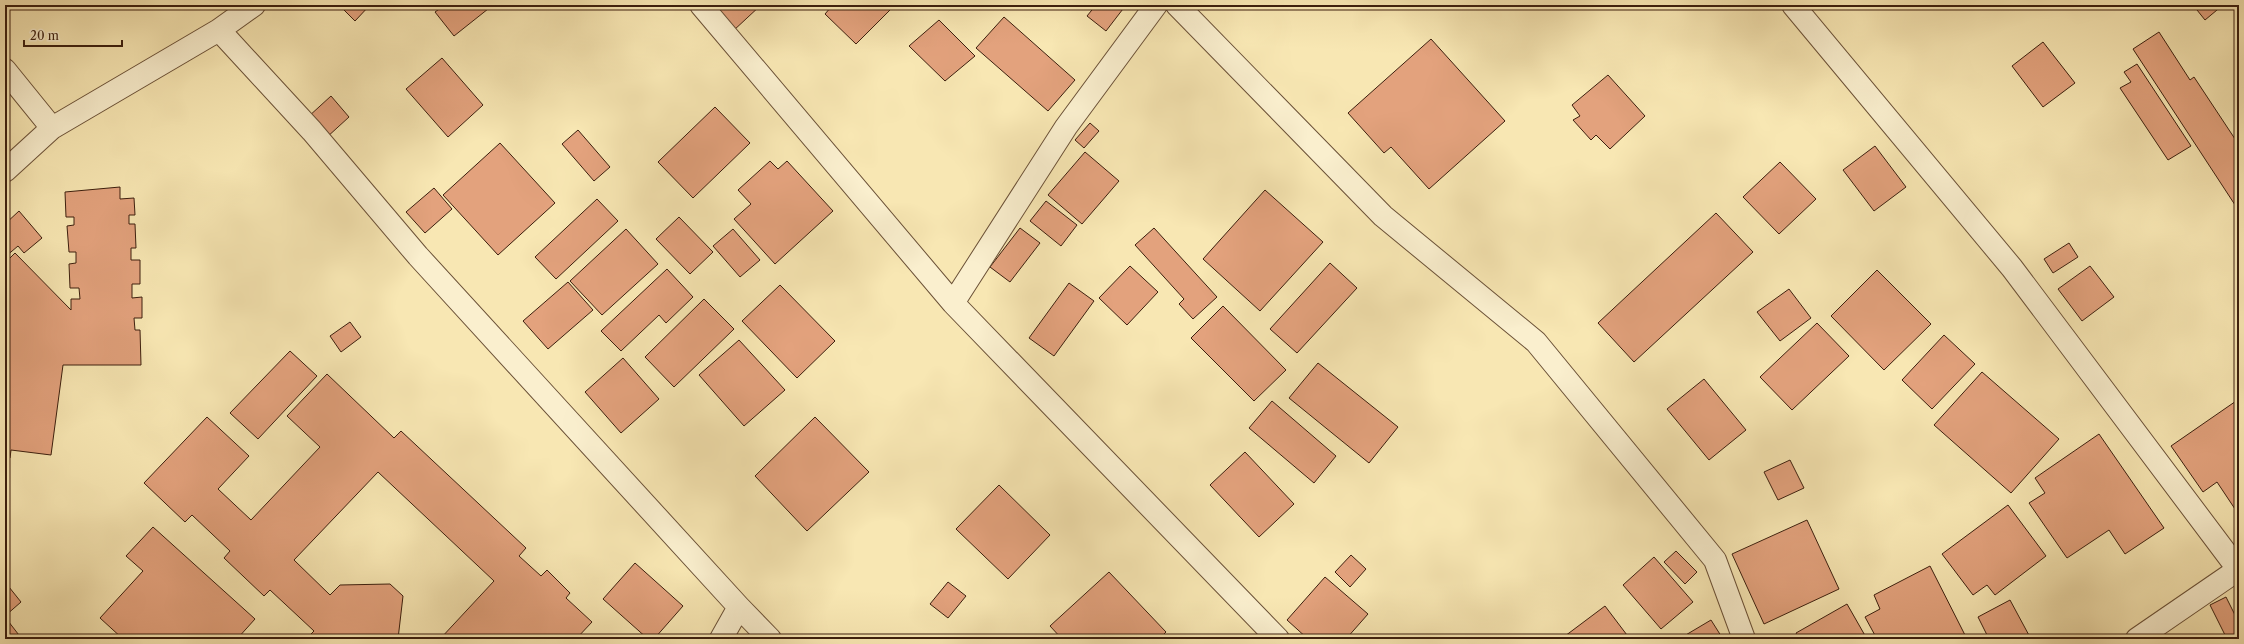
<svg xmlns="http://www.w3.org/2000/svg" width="2244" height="644" font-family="'Libre Caslon Text',serif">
<rect width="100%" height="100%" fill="#f8e7b3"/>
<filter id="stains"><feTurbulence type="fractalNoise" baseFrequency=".005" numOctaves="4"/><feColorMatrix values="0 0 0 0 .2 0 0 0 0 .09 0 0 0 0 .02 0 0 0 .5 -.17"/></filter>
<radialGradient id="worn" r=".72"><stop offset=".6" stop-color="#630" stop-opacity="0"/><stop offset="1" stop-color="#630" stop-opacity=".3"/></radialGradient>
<path fill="#e3a27d" stroke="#3c1f0e" d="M339,5H370L355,21Z
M445,5H493L454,36L435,12Z
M708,5H761L733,31Z
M829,5H895L856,44L825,14L831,7Z
M1096,5H1126L1106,31L1087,16Z
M2193,5H2223L2205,20Z
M1004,17L1075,80L1048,111L976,48Z
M939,20L975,56L945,81L909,46Z
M2159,32L2190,80L2194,77L2239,145V211L2133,49Z
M1431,39L1505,121L1429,189L1391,147L1384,153L1348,113Z
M2043,42L2075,83L2043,107L2012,66Z
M442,58L483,105L448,137L406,89Z
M2137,64L2191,146L2168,160L2120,88L2131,82L2124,72Z
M1608,75L1645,116L1610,149L1596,135L1591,140L1573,120L1580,116L1572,105Z
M331,96L349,117L326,138L308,117Z
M715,107L750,143L693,198L658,162Z
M1090,123L1099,131L1084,148L1075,140Z
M578,130L610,167L594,181L562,144Z
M500,143L555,203L498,255L443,195Z
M1875,146L1906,187L1874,211L1843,170Z
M1085,152L1119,181L1082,224L1048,195Z
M770,161L778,169L787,161L833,211L775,264L734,219L751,204L738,190Z
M1780,162L1816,199L1779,234L1743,197Z
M120,187V199L134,198L135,215H129V224H135L136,248H131V260H140V284H132V298L142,297V318H134L135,330H140L141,365H63L51,455L11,450L10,458L5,457V263L15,253L71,310V299H80L79,288H70L69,264L76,263V252H69L67,226L74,225V217H66L65,192Z
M434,188L452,209L425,233L406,212Z
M1265,190L1323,242L1260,311L1203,259Z
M597,199L618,221L556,279L535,257Z
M1046,201L1077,225L1061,246L1030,221Z
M19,211L42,238L24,253L18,246L5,257V224Z
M1716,213L1753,252L1634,362L1598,323Z
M679,217L713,252L690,274L656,239Z
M1020,228L1040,243L1010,282L990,267Z
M1154,228L1217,297L1193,319L1179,304L1184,299L1135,245Z
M626,229L658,264L602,315L570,281Z
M733,229L760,260L740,277L713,246Z
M2069,243L2078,257L2053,273L2044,259Z
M1330,263L1357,288L1297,353L1270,329Z
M1130,266L1158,292L1127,325L1099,298Z
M2090,266L2114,297L2082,321L2058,289Z
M667,269L693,297L666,323L659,315L621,351L601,331Z
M1877,270L1931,324L1884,370L1831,316Z
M568,282L593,310L548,349L523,321Z
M1069,283L1094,301L1054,356L1029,338Z
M780,285L835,341L797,378L742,321Z
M1789,289L1811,318L1780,341L1757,312Z
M704,299L734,329L674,387L645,357Z
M1223,306L1286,370L1254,401L1191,338Z
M350,322L361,337L341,352L330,336Z
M1817,323L1849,356L1792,410L1760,377Z
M1944,335L1975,364L1932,409L1902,380Z
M739,340L785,390L744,426L699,375Z
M290,351L317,376L258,439L230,413Z
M623,358L659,399L621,433L585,392Z
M1318,363L1398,427L1369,463L1289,398Z
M1982,372L2059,439L2011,493L1934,425Z
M327,374L394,438L401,431L526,548L519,556L541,576L547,570L570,593L566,598L592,622L576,639H529L524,635L520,639H440L494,581L378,472L294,560L330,595L340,585L390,584L403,596L398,639H310L308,637L314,631L270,590L264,596L224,558L230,551L192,515L185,522L144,483L207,417L249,456L218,489L251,520L320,447L287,416Z
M1704,379L1746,430L1709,460L1667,409Z
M2239,399V515L2217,482L2203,492L2171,446Z
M1272,401L1336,456L1314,483L1249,428Z
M815,417L869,472L807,531L755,476Z
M2099,434L2164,528L2125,554L2109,530L2067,558L2029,503L2045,493L2035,478Z
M1245,452L1294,504L1259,537L1210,485Z
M1790,460L1804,488L1778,500L1764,472Z
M999,485L1050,535L1008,579L956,529Z
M2008,505L2046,556L1995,595L1987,585L1973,595L1942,554Z
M1807,520L1839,589L1764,624L1732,554Z
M153,527L255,619L237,639H123L100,618L143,571L126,556Z
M1676,551L1697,572L1685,584L1664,562Z
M1351,555L1366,569L1350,587L1335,572Z
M1654,557L1693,602L1661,629L1623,585Z
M635,563L683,606L654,639H648L603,599Z
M1930,566L1967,639H1877L1865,617L1880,609L1874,595Z
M1109,572L1166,632L1159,639H1062L1050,626Z
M1325,577L1368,614L1346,639H1308L1287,620Z
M5,582L21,602L5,616Z
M948,582L966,596L948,618L930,604Z
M2226,597L2239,623V639H2227L2210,605Z
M2010,600L2031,639H1989L1978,617Z
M1847,604L1867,639H1799L1796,633Z
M1605,606L1630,639H1561Z
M5,617L22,639H5Z
M1711,620L1723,639H1679Z"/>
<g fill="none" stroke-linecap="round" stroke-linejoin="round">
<defs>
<path id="minor" d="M701,5L953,303L1278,639
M1177,5L1383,216L1536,342L1715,560L1744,639
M1793,5L2012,268L2238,569
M219,30L312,131L418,256L739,607L721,639
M5,70L52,128
M5,171L52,128L219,30L254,5
M953,303L1066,127L1156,5
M739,607L770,639
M2137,639L2239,569"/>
</defs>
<use href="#minor" stroke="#6b5137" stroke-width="24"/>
<use href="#minor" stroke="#faefce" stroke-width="22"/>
</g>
<rect width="2244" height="644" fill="none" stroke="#f8e7b3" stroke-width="20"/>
<rect x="6" y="6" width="2232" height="632" fill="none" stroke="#3c1f0e" stroke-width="2"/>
<rect x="10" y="10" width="2224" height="624" fill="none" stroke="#3c1f0e"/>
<path d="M24 40v6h98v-6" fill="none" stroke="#3c1f0e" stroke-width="2"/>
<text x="30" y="40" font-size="12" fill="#3c1f0e" stroke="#faefce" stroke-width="3" paint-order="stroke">20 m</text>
<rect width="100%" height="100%" filter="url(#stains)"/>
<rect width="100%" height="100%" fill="url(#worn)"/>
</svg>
